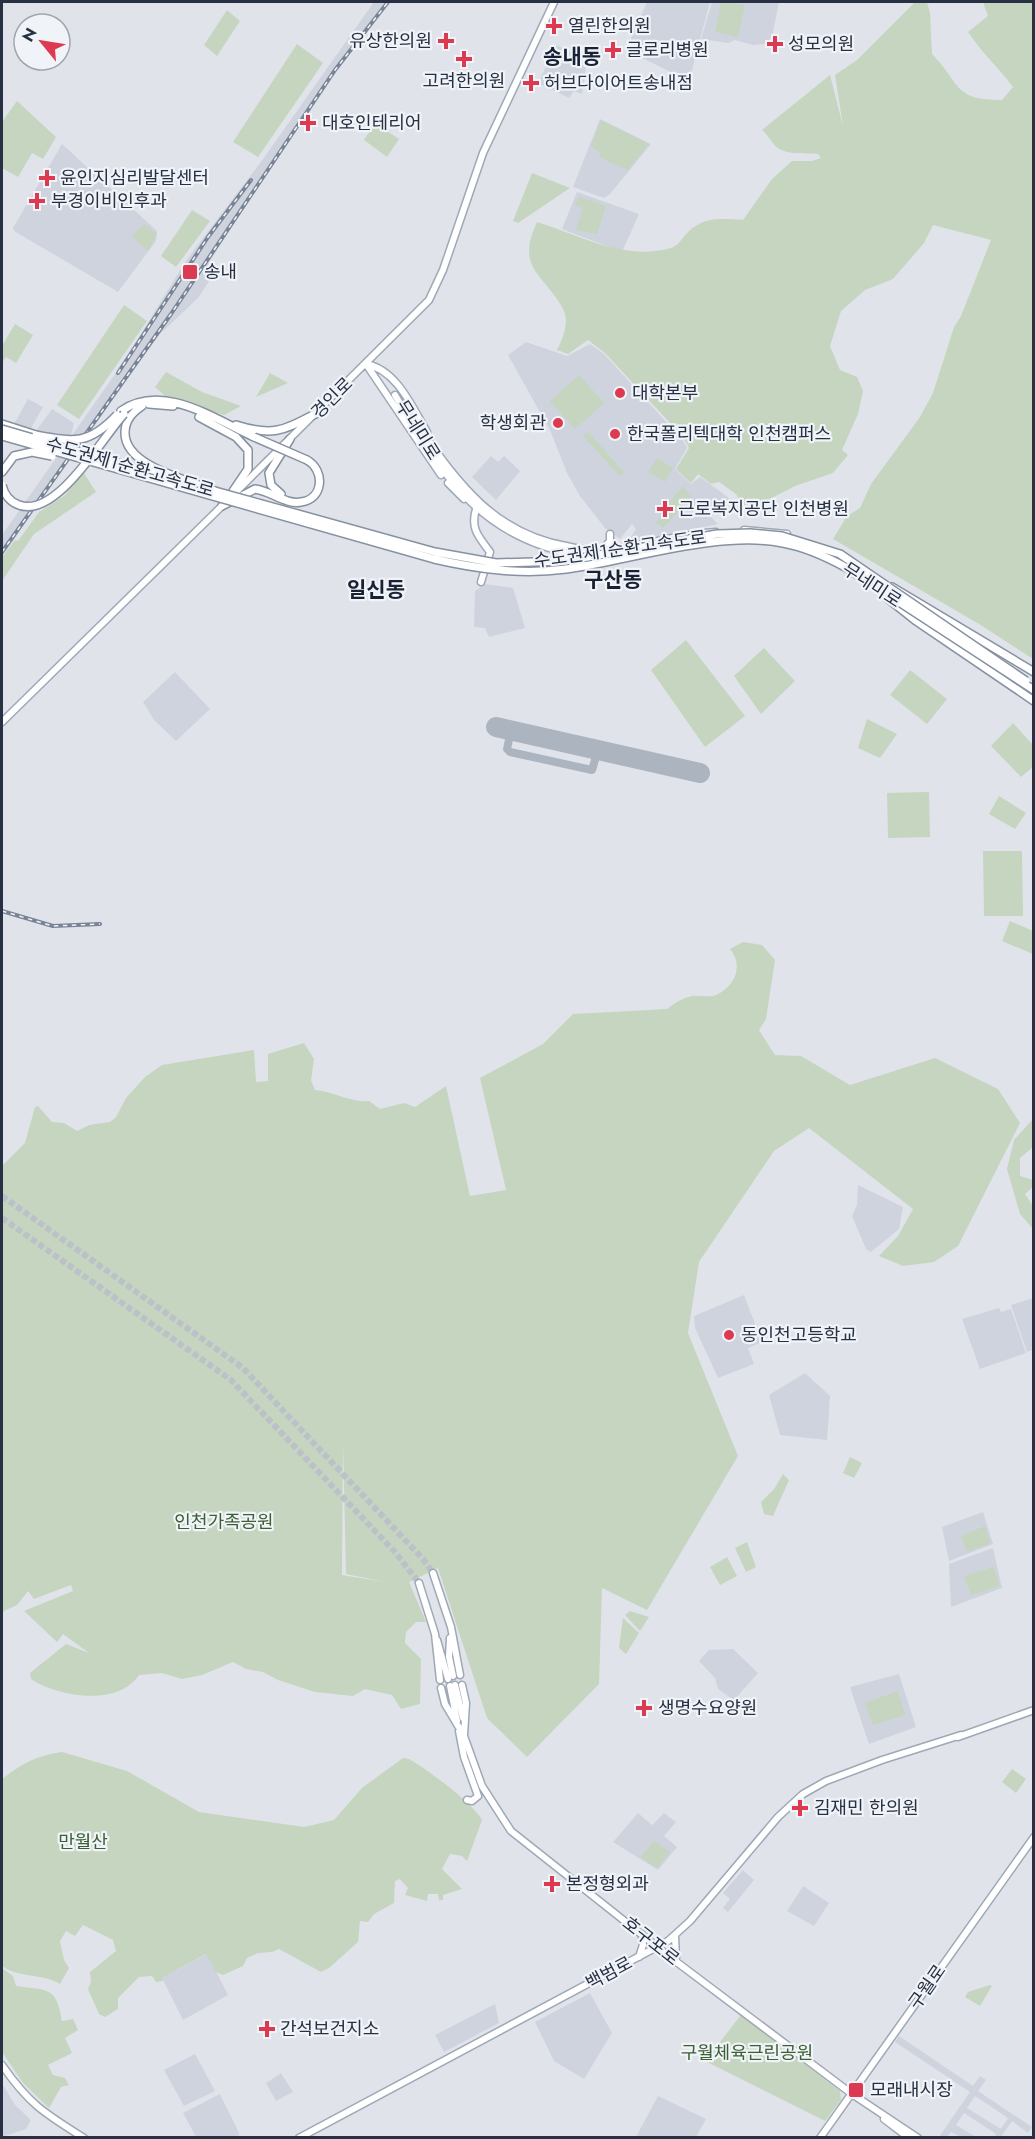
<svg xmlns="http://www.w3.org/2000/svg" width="1035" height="2139" font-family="Jost,'Noto Sans KR',sans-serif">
<rect width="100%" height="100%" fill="#e0e4ea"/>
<path fill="#ced3dd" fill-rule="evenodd" d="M374,2H389L353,47L233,225L208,264L212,277L198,298L160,334L105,407L2,557V535L127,357L185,262L263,159Z
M647,2H710L689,81L626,50Z
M712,2H779L772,37L765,44L753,45L735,40L728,43L701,39Z
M556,45L587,59L582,94L574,91L569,98L538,83Z
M600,119L651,144L610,194L604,198L573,187Z
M62,144L157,231L156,241L118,292L14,231L13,228Z
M577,192L639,214L622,252L562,229Z
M526,342L567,356L590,344L604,354L682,439L687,448L675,469L691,484L700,477L729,498L725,505L720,506L711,517L718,524L627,543L636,529L632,524L620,539L605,528L580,496L567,473L550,430L508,355Z
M28,399L43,407L29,432L14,424Z
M52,409L74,423L70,439L36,431Z
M491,456L498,462L504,456L520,471L496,500L472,477Z
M485,584L513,588L525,628L489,637L485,628L474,627L475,591Z
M175,672L210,709L176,741L154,720L143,702Z
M858,1185L903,1207L899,1229L871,1252L866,1249L852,1216L857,1205Z
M744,1295L762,1342L748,1348L754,1364L718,1378L695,1328L694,1316Z
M1033,1298V1350L1027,1352L1011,1305Z
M999,1308L1001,1312L1011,1309L1026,1353L980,1369L962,1319Z
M805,1373L830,1396L827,1440L780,1435L769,1395Z
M983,1512L993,1544L949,1561L942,1527Z
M993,1548L1002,1588L951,1607L949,1564Z
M733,1649L758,1673L734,1700L718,1689L715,1678L699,1661L709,1650Z
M899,1674L916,1727L869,1744L850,1687Z
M638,1813L652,1825L664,1813L676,1822L664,1836L677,1847L658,1870L613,1842Z
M743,1870L754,1880L728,1912L723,1908L730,1899L723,1893Z
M803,1886L829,1903L814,1926L787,1911Z
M207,1954L228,1995L183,2020L162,1978Z
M590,1993L612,2033L584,2079L554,2061L535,2022Z
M495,2004L499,2023L444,2052L435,2035Z
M899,2036L973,2086L980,2076L986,2080L978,2091L1032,2127L1028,2133L1012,2121L1001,2137H995L996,2134L964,2113L956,2125L976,2137H961L951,2132L947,2137H939L970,2092L895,2042ZM975,2096L1008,2118L1001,2129L967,2108Z
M195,2054L215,2091L184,2106L164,2070Z
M281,2073L293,2092L276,2101L266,2083Z
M2,2083L15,2105L31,2120L26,2129L2,2137Z
M220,2094L240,2135L234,2137H196L183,2113Z
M658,2096L706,2119L696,2137H636Z"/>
<path fill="#c5d5c0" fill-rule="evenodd" d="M721,2L745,5L738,37L715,32Z
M915,2H927L930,13L932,54C962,85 953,100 1002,100L1013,87C999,68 981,52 968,32L988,16L983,2H1033V659L979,624L833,539L847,516L860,508L871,484L920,417L933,393L954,327L961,316L991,240L933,225L924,243L893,279L865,290L841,311L830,346L840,370L857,377L863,391L858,414L842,450L848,455L833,473L795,486L762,503L742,505L736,494L719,482L711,484L698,474L691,483L676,469L689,448L683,437L605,353L588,340L568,354L557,350C563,338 570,322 563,309C544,273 515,270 537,222C583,236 622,261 671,248C678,246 683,237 688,232C705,216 721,219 743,220L772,179L792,161H812L821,158L818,154C806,153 787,155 778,148C771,143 768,134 762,130L830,75L843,126L835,75L857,60Z
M227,10L240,21L217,56L204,45Z
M297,44L323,63L258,157L233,142Z
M17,101L56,137L43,159L32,153L18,177L2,168V122Z
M601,120L649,144L628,170L600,158V153L591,146Z
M375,123L399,139L387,157L364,140Z
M532,173L570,188L518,223L513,221Z
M579,197L606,206L597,234L576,230L583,208L575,205Z
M192,210L210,221L176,267L161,256Z
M144,224L157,234L148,251L132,236Z
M124,305L147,321L79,419L57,405Z
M15,324L33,335L16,363L6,357L2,363V346Z
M166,372L202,392L241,406L224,415L165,396L155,387Z
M270,373L288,383L256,397Z
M579,375L604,403L575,429L550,401Z
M588,432L624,472L620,476L583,436Z
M657,458L673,468L665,482L648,472Z
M84,473L96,492L34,534L2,581V557L15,540L18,541L39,512L64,496Z
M683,487L691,497L663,528L656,522L671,506L666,501H670Z
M686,640L745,716L705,747L651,670Z
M764,648L795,681L761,714L734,676Z
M910,670L947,699L927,724L890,695Z
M867,719L897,734L880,758L858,748Z
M1013,723L1033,745V767L1021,777L991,746Z
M929,792L930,837L888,838L887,793Z
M999,796L1026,813L1015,829L989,814Z
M983,851H1022L1023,916H984Z
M1010,921L1033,931V954L1002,941Z
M743,942L762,945L775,960L766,1019L759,1030L775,1055L801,1056L850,1085L935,1058L998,1089L1020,1123L958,1246L934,1262L903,1266L879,1256L898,1236L913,1209L809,1128L774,1151L699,1262L688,1333L738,1456L647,1610L602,1588L599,1684L527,1757L487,1718L438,1568L409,1582L426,1622H416L406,1632L405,1643L421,1659L420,1704L401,1709L392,1695L365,1689L353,1696L315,1692L278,1680L263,1672L246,1669L233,1662L202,1675L182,1679L162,1673L139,1675C118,1707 58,1697 31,1679L30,1673L66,1644L89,1653L63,1634L57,1642L24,1611L73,1591L71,1585L34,1599L28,1591L17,1605L2,1612V1166L25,1143L35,1107L38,1106L52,1122L64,1123L77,1131L89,1125L110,1122L116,1117L126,1098L145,1077L162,1065L254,1050L256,1082L268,1081V1054L304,1043L314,1059L311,1080L315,1090C333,1091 351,1103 369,1101L380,1109L404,1103L415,1107L446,1086L470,1196L506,1190L480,1078L543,1044L573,1014L667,1009C675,1003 682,998 692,996C700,995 709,998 716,995C735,986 744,966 730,949ZM343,1442L346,1574L385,1582L342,1575Z
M1033,1119V1147L1020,1158V1176L1033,1180V1187L1025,1194L1033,1206V1229L1020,1214L1007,1169L1014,1140Z
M850,1457L862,1463L854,1478L843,1473Z
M783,1474L789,1480L773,1516L764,1514L761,1502L774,1489Z
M985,1526L990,1543L967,1552L961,1536Z
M747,1542L756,1567L746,1572L735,1548Z
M727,1557L737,1576L720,1585L710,1567Z
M993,1567L1000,1586L971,1595L964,1576Z
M630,1611L649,1617L640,1631L625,1615Z
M623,1618L639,1633L626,1654L619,1648Z
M898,1691L905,1715L873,1725L865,1703Z
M62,1752L127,1771L199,1812L304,1827L334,1820L362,1788L403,1758L409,1759C427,1769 474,1804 482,1820L467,1861L462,1856L450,1854L442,1869L462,1889L443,1895V1900H439L438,1894H428L427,1901L405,1895L408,1888L400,1879L395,1881L394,1903L374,1914L368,1922L360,1921L358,1942L329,1968L321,1972L279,1949L272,1952L258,1953L247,1958L243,1966L223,1975L216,1972L206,1954L162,1978L163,1981L156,1982L152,1976L139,1977L118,1998V2009L105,2017L99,2014L88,1989L91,1982L90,1972L116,1951L113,1940L83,1925L75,1936L66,1931L60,1941L64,1960L69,1968L60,1984C42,1973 18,1978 2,1966V1779C21,1764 37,1755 62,1752Z
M1012,1769L1026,1779L1016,1793L1002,1782Z
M654,1841L670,1852L657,1868L641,1857Z
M2,1968L13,1976L16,1986C48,1991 56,1985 62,2021L73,2019L78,2030L65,2038L72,2053L48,2065L53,2075L65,2078L69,2085L61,2087L49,2108L23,2083L2,2052Z
M990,1985L992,1986L980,2006L965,1997L968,1992Z
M741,2015L840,2091L841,2100L825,2121L705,2061Z"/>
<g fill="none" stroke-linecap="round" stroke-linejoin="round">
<path stroke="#acb4c0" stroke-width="8" d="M511,730L507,749L510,752L592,770L598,750"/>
<path stroke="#acb4c0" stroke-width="20" d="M496,727L700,773"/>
<path stroke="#bbc0c9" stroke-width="6" stroke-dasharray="6 3" stroke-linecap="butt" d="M2,1196L243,1368L423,1559L433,1573
M2,1218L231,1380L395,1552L419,1583"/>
<defs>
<path id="major" d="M366,364C397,370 412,407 427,432
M366,364L441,475
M395,395C443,477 483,542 586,556
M421,430C459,485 496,534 566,546C576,548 588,551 598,551C638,548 676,534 716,532
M448,483L464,499
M231,497L429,300L443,270L483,153L554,2
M476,509C470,529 479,537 490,552L481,582
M744,530L787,534
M735,537H758
M602,550L610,541V534
M602,557L625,555
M2,722L224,504
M433,1573L451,1627L460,1675
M419,1583L435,1634L440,1680
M450,1638L449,1657L453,1676
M437,1640L448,1679
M455,1685L463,1718
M462,1685L466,1703L464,1735
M450,1686L457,1721
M441,1688L445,1704L464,1736L482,1786L511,1831L670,1957L852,2094L918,2138
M459,1731L464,1757L478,1796L472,1801L467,1800
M958,1737L1034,1710
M675,1935L676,1961
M639,1957L643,1945L642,1934
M2,2065C29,2104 44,2113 84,2138
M884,2119L909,2138
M299,2138L668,1941L690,1921L778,1817L803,1794L826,1781L882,1760L961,1735
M820,2138L1034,1837"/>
<path id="highway" d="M149,404L173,406
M142,406C132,413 125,420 125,433C125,467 189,480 215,491
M121,411C163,382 214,419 254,437
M199,417L236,437L248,450V469L227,500
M2,424L36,435
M236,425C274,437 284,430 317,413
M145,471L181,481
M2,472L14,456L32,452
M281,494L271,485L269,473L290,439
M222,506L255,489C271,491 286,505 301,502C324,499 325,470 307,460
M892,587L1034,672
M886,597L915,620L1034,701"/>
</defs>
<use href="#major" stroke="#9ea8b7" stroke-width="9"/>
<use href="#highway" stroke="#8691a2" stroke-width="10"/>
<use href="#major" stroke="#fff" stroke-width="6"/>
<use href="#highway" stroke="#fff" stroke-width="7"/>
<defs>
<path id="rail" d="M118,373L208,237L251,180
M2,552L171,314L335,70L388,2
M2,911L53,926L100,924"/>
</defs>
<use href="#rail" stroke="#788395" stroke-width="4"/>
<use href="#rail" stroke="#f0f3f8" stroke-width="1.5" stroke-dasharray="4.5" stroke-linecap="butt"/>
<defs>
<path id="highway-bridge" d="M2,429L145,471
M36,435C74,442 89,445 117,415
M2,436L434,559C478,569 521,575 566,569C630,560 720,530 783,543C806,547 827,557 847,568L1034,690
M254,437L307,460
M32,452L52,456
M2,485C4,494 10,502 19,505C56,519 102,438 124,414
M215,491L435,552L496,563L565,561L717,534L750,533L782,536L840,554L1026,681"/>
</defs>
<use href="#highway-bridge" stroke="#8691a2" stroke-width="10" stroke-linecap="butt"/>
<use href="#highway-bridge" stroke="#fff" stroke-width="7"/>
</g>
<g fill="#db3a50" stroke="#f0f3f8" stroke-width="2">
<path d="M551 17h6v6h6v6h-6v6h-6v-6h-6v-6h6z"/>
<path d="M443 32h6v6h6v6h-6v6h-6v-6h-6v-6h6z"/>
<path d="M772 35h6v6h6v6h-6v6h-6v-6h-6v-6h6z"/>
<path d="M610 41h6v6h6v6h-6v6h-6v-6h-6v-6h6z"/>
<path d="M461 50h6v6h6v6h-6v6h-6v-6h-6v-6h6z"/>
<path d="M528 74h6v6h6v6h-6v6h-6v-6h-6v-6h6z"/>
<path d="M305 114h6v6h6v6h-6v6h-6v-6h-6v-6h6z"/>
<path d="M44 169h6v6h6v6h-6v6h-6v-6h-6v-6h6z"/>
<path d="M34 192h6v6h6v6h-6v6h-6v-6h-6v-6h6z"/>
<rect x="182" y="264" width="16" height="16" rx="3"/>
<circle cx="620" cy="393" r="6"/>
<circle cx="558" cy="423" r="6"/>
<circle cx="615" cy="434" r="6"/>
<path d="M662 500h6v6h6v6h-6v6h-6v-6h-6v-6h6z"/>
<circle cx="729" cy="1335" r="6"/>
<path d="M641 1699h6v6h6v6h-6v6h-6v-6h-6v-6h6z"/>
<path d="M797 1799h6v6h6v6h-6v6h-6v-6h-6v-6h6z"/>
<path d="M549 1875h6v6h6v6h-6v6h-6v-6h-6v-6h6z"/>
<path d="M264 2020h6v6h6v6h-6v6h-6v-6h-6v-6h6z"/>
<rect x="848" y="2082" width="16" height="16" rx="3"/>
</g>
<g text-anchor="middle" stroke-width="4.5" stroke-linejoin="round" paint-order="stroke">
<g font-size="18" fill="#273143" stroke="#f0f3f8" text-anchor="start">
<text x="568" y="32">열린한의원</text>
<text x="432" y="47" text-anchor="end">유상한의원</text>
<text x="788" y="50">성모의원</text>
<text x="626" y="56">글로리병원</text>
<text x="464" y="87" text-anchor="middle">고려한의원</text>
<text x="544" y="89">허브다이어트송내점</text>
<text x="322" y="129">대호인테리어</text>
<text x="60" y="184">윤인지심리발달센터</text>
<text x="51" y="207">부경이비인후과</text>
<text x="204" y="278">송내</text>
<text x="632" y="399">대학본부</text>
<text x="546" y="429" text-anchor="end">학생회관</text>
<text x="627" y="440">한국폴리텍대학 인천캠퍼스</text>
<text x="678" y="515">근로복지공단 인천병원</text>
<text x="741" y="1341">동인천고등학교</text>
<text x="658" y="1714">생명수요양원</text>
<text x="814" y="1814">김재민 한의원</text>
<text x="566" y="1890">본정형외과</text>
<text x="280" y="2035">간석보건지소</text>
<text x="870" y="2096">모래내시장</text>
</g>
<g font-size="18" fill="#273143" stroke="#f0f3f8">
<text transform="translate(332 398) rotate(-45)" y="6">경인로</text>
<text transform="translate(418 430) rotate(58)" y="6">무네미로</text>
<text transform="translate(130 467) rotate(16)" y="6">수도권제1순환고속도로</text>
<text transform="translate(620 549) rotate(-8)" y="6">수도권제1순환고속도로</text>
<text transform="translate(872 585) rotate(33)" y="6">무네미로</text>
<text transform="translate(651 1941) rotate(38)" y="6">호구포로</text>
<text transform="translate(609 1973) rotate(-28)" y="6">백범로</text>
<text transform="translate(927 1987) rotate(-55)" y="6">구월로</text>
</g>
<g font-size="18" fill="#3b6033" stroke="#f0f3f8">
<text x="224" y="1528">인천가족공원</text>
<text x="83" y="1848">만월산</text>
<text x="747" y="2059">구월체육근린공원</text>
</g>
<g font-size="21" font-weight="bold" fill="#192234" stroke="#f0f3f8">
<text x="572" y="64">송내동</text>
<text x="613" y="587">구산동</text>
<text x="376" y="597">일신동</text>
</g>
</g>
<rect width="1035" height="2139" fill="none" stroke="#273143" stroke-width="6"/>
<g transform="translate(42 42) rotate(300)"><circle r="28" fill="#f0f3f8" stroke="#a0a5b0" stroke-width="1.5"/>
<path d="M0-4.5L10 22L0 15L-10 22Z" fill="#db3a50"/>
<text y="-9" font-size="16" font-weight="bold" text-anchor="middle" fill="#273143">N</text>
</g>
</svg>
